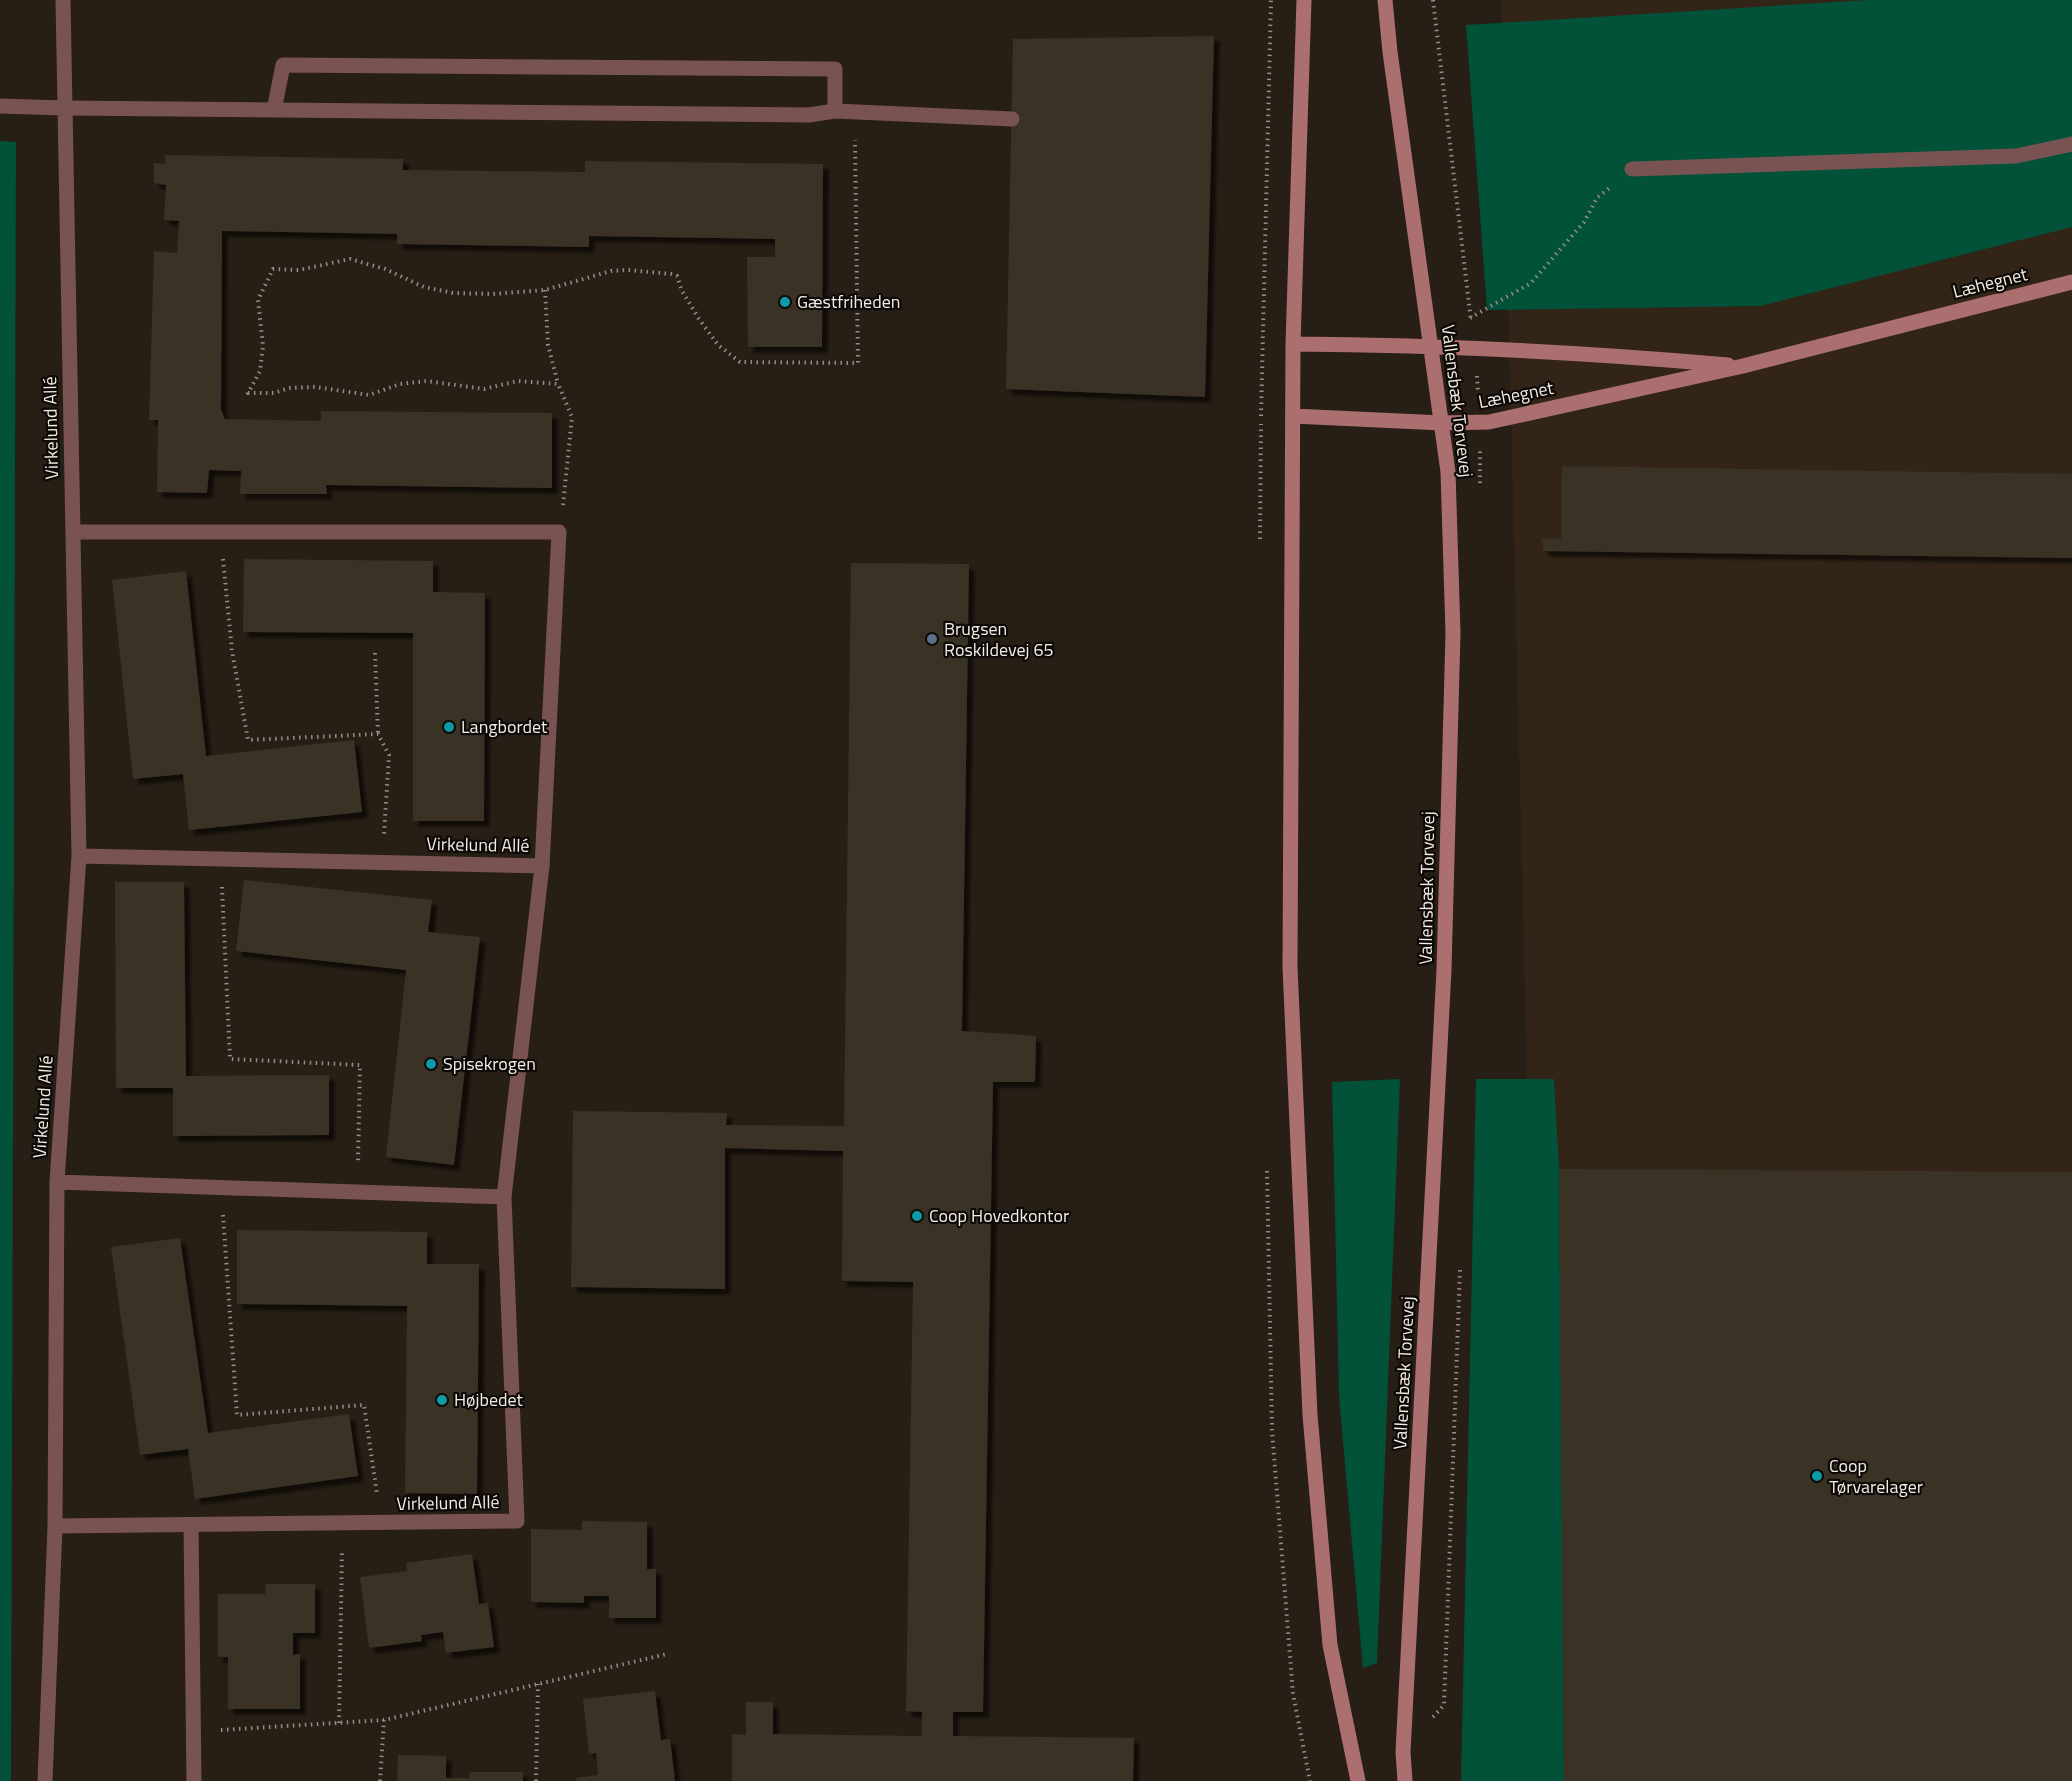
<svg xmlns="http://www.w3.org/2000/svg" width="2072" height="1781" font-family="'Titillium Web',sans-serif">
<defs>
<filter id="shadow"><feDropShadow dx="5.5" dy="5.5" stdDeviation="1.5" flood-color="#0009"/></filter>
</defs>
<rect width="100%" height="100%" fill="#271e15"/>
<path fill="#322517" d="M1501,0H2072V1781H1544Z"/>
<path fill="#025139" d="M1867,0H2072V227L1760,306L1487,310L1466,25Z
M0,141L16,142L11,1781H0Z
M1400,1079L1377,1663L1363,1668L1339,1396L1332,1082Z
M1476,1079H1554L1559,1169L1564,1781H1461Z"/>
<path fill="#3b3128" filter="url(#shadow)" d="M1214,36L1205,397L1006,389L1013,39Z
M165,155L403,159V170L585,172V161L823,164L822,347H748L747,257H775V239L589,236V247L397,244V234L222,231L221,410L225,419L321,421V411L552,413V488L326,485L327,494H240L241,471L209,470L207,493L157,492L158,420H149L154,251L177,253L179,221L164,220L166,185L154,183V163L165,164Z
M1562,466L2072,474V558L1543,551L1542,538L1561,539Z
M244,559L433,561V592L485,593L484,821H413V633L243,632Z
M851,563L969,564L962,1031L1036,1036L1035,1082H993L983,1712H953V1736L1134,1738L1133,1781H732V1734L746,1735V1702H773V1734L922,1736V1712L906,1711L913,1282L842,1281L843,1151L725,1148V1289L571,1287L573,1111L727,1113L726,1125L844,1126Z
M186,571L206,756L354,740L362,812L189,830L183,774L133,779L112,580Z
M244,880L432,900L428,932L480,937L454,1165L386,1157L406,970L236,951Z
M115,882H184L186,1076L329,1075V1135L173,1136V1088H116Z
M1559,1169L2072,1172V1781H1564Z
M237,1230L427,1232V1264H479L477,1494L405,1493L407,1306L237,1304Z
M180,1238L208,1433L349,1414L358,1476L195,1499L188,1449L140,1455L111,1247Z
M582,1521L647,1522V1569H656V1618H609V1596H584V1603L531,1602V1529L582,1530Z
M472,1554L479,1604L488,1603L494,1647L446,1653L443,1632L421,1635L422,1641L369,1648L360,1577L407,1571L406,1563Z
M266,1584H315V1633H293V1655L300,1654V1709H228V1657H218V1594H265Z
M655,1691L661,1740L670,1739L675,1781H576V1778L598,1775L596,1753L589,1754L583,1699Z
M398,1755L446,1756V1778H469L470,1772H523V1781H397Z"/>
<g fill="none" stroke-linecap="round" stroke-linejoin="round">
<path stroke="#968e87" stroke-width="4" stroke-dasharray="1.5 4.5" stroke-linecap="butt" d="M1433,0L1471,321
M545,290L548,345L558,384
M1470,318L1531,283L1584,222L1597,198L1612,186
M1477,376L1478,393
M1261,416L1271,0
M1480,483V451
M563,505L572,417L558,384L518,381L484,389L427,381L400,384L369,395L316,387L289,388L274,393H248L260,371L263,346L258,300L273,269L299,270L350,259L385,269L424,287L453,293L493,294L545,290L611,271L628,270L671,274L677,276L682,291L699,319L718,345L740,362L858,363L855,140
M1260,539L1261,424
M223,559L232,651L248,740L378,734L389,755L384,835
M375,653L378,734
M222,887L230,1059L360,1065L358,1163
M1267,1171L1272,1430L1293,1694L1310,1781
M223,1215L237,1415L364,1405L377,1494
M1433,1717L1444,1705L1460,1270
M339,1723L342,1550
M221,1730L384,1720L667,1654
M380,1781L384,1720
M536,1781L538,1684"/>
<path stroke="#795352" stroke-width="15" d="M64,108L809,115L835,111V69L283,65L274,110
M835,111L1012,119
M1632,169L2016,156L2072,144
M73,532H559L542,866
M191,1525L194,1781"/>
<path stroke="#795352" stroke-width="15" d="M63,0L79,856L57,1182L504,1197L542,866L79,856
M0,106L64,108
M57,1182L55,1526L517,1521L504,1197
M45,1781L55,1526"/>
<path stroke="#ac6f6f" stroke-width="15" d="M1304,0L1293,344L1290,967L1310,1415L1330,1645L1358,1781
M1385,0L1390,52L1448,472L1453,633L1444,970L1403,1752L1405,1781
M1293,344C1438,345 1582,352 1728,365
M1293,416L1442,423L1489,422L1743,366L2072,282"/>
</g>
<g fill="#0f9aa8" stroke="#0d0906" stroke-width="2">
<circle cx="785" cy="302" r="6"/>
<circle cx="449" cy="727" r="6"/>
<circle cx="431" cy="1064" r="6"/>
<circle cx="917" cy="1216" r="6"/>
<circle cx="442" cy="1400" r="6"/>
<circle cx="1817" cy="1476" r="6"/>
</g>
<circle fill="#5c6f8a" stroke="#0d0906" stroke-width="2" cx="932" cy="639" r="6"/>
<g text-anchor="middle" stroke-width="4.5" stroke-linejoin="round" paint-order="stroke">
<g font-size="18" fill="#f4ede7" stroke="#0d0906">
<text transform="translate(1990 283) rotate(-14)" y="6">Læhegnet</text>
<text transform="translate(1516 395) rotate(-11)" y="6">Læhegnet</text>
<text transform="translate(1457 401) rotate(83)" y="6">Vallensbæk Torvevej</text>
<text transform="translate(51 428) rotate(-91)" y="6">Virkelund Allé</text>
<text transform="translate(478 845) rotate(1)" y="6">Virkelund Allé</text>
<text transform="translate(1427 888) rotate(-89)" y="6">Vallensbæk Torvevej</text>
<text transform="translate(43 1107) rotate(-86)" y="6">Virkelund Allé</text>
<text transform="translate(1404 1373) rotate(-87)" y="6">Vallensbæk Torvevej</text>
<text transform="translate(448 1503) rotate(-1)" y="6">Virkelund Allé</text>
</g>
<g font-size="18" fill="#f4ede7" stroke="#0d0906" text-anchor="start">
<text x="797" y="308">Gæstfriheden</text>
<text x="944" y="635">Brugsen<tspan x="944" dy="21">Roskildevej 65</tspan></text>
<text x="461" y="733">Langbordet</text>
<text x="443" y="1070">Spisekrogen</text>
<text x="929" y="1222">Coop Hovedkontor</text>
<text x="454" y="1406">Højbedet</text>
<text x="1829" y="1472">Coop<tspan x="1829" dy="21">Tørvarelager</tspan></text>
</g>
</g>
</svg>
